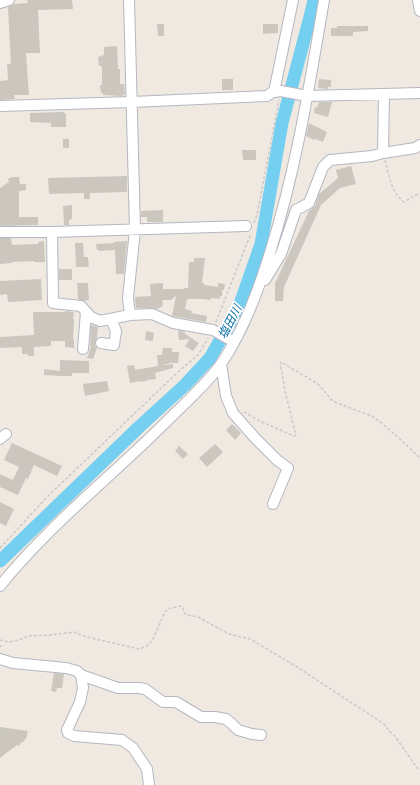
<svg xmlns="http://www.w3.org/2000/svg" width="420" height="785" font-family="'DM Sans','Noto Sans JP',sans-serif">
<rect width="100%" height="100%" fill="#efe9e1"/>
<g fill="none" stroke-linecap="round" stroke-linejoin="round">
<path stroke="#75cff0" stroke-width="13" d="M0,561L139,427L185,385L210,358L239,307L261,244L282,123L310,17L314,0"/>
</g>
<path fill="#cbc7bf" d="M27,0H72L73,9L38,10L40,53H26L29,95H14L15,99L0,100V81L8,80L7,64H11L8,7L14,4L28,3Z
M157,24H164V36H158Z
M263,24H278V33L263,34Z
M337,26H368V31L353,32V36H331V28H337Z
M117,46L118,69H120V84H124L125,94L122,96L103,95V93H101L100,85H102V66H99L98,57L104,55V47Z
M222,79H233V90H222Z
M319,79L331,80V87H328V89L318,88Z
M319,102H332L328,117L314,113L315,107L317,108Z
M64,112L65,114H66V127H51V123L30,122V113Z
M309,123L327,132L323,142L315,139L314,140L306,136Z
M63,139H69V148H63Z
M242,150H256V160H243Z
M351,166L356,184L340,188L321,205L284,287L283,301H275V283L309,211L315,206L319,194L338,178L336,170Z
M127,176V192L90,193V199H84V193L49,194L48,178Z
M11,177H19L20,184H26V190L19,191V217H38V225L0,226V188L9,182L8,178H11Z
M72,205V219H70L71,220H69V225H64L63,206Z
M163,210V222H147V217H141V211Z
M0,238H11L12,245L38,244V242L44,241L45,262H34V261L12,262V263L0,264Z
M127,241L124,274H116L115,250L99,251V250H97L96,244L114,243V242Z
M75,243H83L84,257H88L89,267H76Z
M194,258H205L202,283H204V285L218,287V283L225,284L224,290H222V296H220V299L211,298V300L204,299H187L185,309L192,311L191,313L207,316L206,322L172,316L176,296L171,300H162L163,306L157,309L152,308H136L135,297L151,296L150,284L163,283V289H184V288H188L189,262H194Z
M59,269H72V280H59Z
M41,279L42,300L8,302L7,294L0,295V281Z
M77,283H88L89,300L84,301L78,299Z
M65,311L74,312L73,319H74L73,339H74V348L65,347V341H51V346L34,347V356H28V354H22V347L0,348V337L34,335L33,312H65Z
M91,325L98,327L97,338L95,342V346L97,348L93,359L87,358L91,346H90Z
M178,330L185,332V334L199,343L193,351L185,346L190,339L179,340Z
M146,331L154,333L153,341L145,340Z
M163,348H172V352H179L178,363H169V364H165V365L173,364V368L155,373L156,379L147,380V381L141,382L140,381L130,383L127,366L134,365L135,370L158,366L157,355H162Z
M60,360L89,361V373H72V376H62L44,375V369L60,371Z
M107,381L109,391L85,396L83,384Z
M232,424L241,433L235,440L226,430Z
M12,443L62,466L57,476L34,465L28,479L26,478L18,495L0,487V474L13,480L19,467L4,460Z
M215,444L223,452L207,467L199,458Z
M179,446L188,454L183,459L175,451Z
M0,502L14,509L6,526L0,523Z
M54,673L64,674L62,688H57L56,692L51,691Z
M0,727L28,731L26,739H25L24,742L23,741L22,743H20V746L17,745L0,758Z"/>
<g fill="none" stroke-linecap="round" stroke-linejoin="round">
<defs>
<path id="minor" d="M129,0L135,230L128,298L130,315L152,314L173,323L213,330L234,342
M418,0L420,11
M0,3L9,0
M274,92L281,91L307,96L420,93
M0,106L132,102L267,96L271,93L274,92L293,0
M383,153L415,148L420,145
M0,232H52L246,226
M52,232L53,303L81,306L91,317L100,321L130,315
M265,280L281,254L296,210L309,203L323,167L330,160L372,156L383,153L384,94
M101,343L114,345L116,331L111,319
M83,349L86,312
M221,364L226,396L233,413L255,438L277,460L288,468L273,504
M0,439L6,434
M0,586C49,525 111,477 166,422C185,403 206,385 221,364C242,333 256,297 267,262C295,177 309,88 324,0
M0,659L13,663L66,668L77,671L81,675L83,688L80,702L67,730L68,733L74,736L122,740L133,748L147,769L149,785
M81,675L118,688H139L145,689L163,702H176L201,717H215L226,719L231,723L238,730L252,734L261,735"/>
</defs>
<use href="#minor" stroke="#b4b7c1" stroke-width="12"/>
<path stroke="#c9c9c9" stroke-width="1.5" stroke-dasharray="3 2" stroke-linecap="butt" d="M385,160C389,176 391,192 404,202C409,199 415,194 420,194
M254,223L257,215L279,100
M216,322L251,233
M244,412L262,422L294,436L296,435L285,391L282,373L280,365L281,362L318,384L332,400L337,403L372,416L379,421L399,438L420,458
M0,548L47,497L178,372L198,355L208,338
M0,640L9,642L19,640L29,636L50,635L74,632L87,637L139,649L147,646L152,641L165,612L168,609L180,606L183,608L184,613L187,615L198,617L229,634L250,639L297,667L384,724L389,731L395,736L417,768L420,770
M0,646H1L0,647"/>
<use href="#minor" stroke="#fff" stroke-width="10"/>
</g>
<g text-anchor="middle" stroke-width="3.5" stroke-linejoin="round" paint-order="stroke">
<g font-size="12" font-style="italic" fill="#0d6fa3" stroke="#fff">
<text transform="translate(230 322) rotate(-62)" y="4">塩田川</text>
</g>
</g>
</svg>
